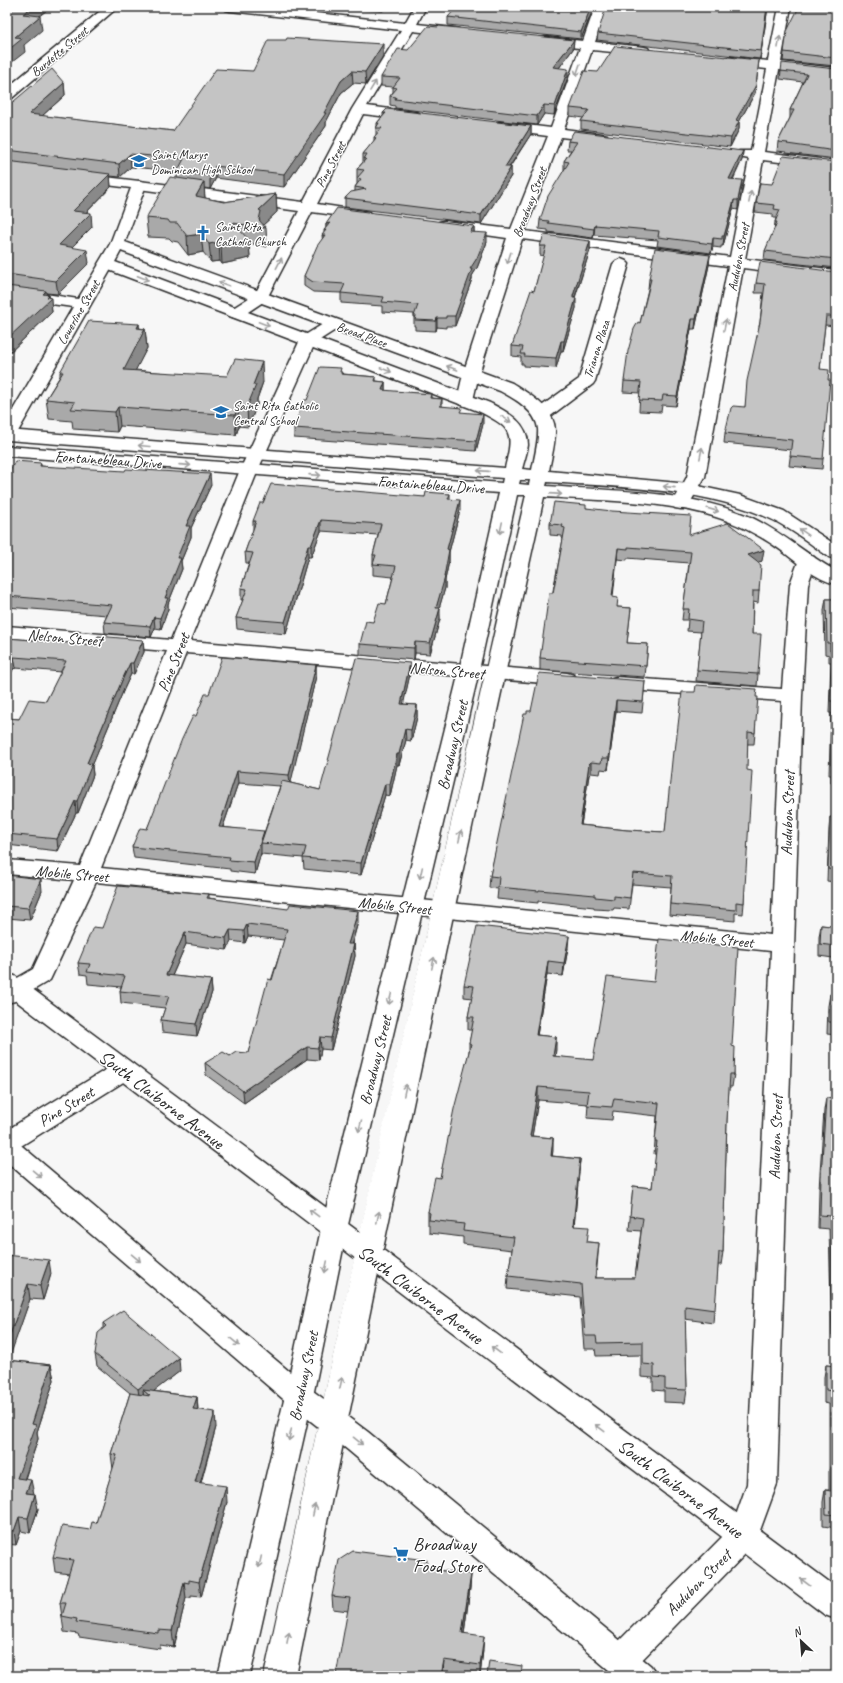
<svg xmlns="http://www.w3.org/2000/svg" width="843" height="1683" font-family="Caveat,sans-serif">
<rect width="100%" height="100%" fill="#f7f7f7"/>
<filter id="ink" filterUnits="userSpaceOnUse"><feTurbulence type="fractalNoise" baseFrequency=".025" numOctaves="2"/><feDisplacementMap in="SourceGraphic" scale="8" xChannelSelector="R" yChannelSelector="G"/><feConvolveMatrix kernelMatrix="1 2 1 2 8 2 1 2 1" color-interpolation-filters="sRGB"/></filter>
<g filter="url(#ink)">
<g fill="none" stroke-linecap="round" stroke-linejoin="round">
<defs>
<path id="minor" d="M105,7H118L12,98L7,99V88Z
M224,7H263L405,23L414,7H426L417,24L455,28L459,29L461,32L459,35L455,36L413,31L367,106L414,112L419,113L421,116L419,119L414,120L363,114L317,204L370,212L372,215L370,218L365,219L312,212L266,300L242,316L236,318L230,316L228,313L230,310L255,294L299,211L139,189L134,188L132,185L134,182L139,181L303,202L352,109L401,30L230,11L226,10Z
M595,7H607L595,42L644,47L648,48L650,51L648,54L644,55L592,50L564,129L602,134L607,135L609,138L607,141L602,142L561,137L525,231L730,257L749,159L739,157L737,154L739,151H751L767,69L730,65L726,64L724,61L726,58L730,57L768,61L779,7H791L781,62L836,68V76L779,70L764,152L836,161V169L763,160L745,259L836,270V280L743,268L705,477L687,508L681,509L675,508L672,504L687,477L728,266L522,239L479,374L473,400L471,404L465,405L459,404L457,400L463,374L507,238L444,229L439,228L437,225L439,222L444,221L511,229L548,136L501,130L496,129L494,126L496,123L501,122L551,128L580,48L545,45L541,44L539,41L541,38L545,37L583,41Z
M106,259L111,261L114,264L16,435L13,439L7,440V420L73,307L7,298V288L78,299L101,261Z
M621,259L626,261L629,264L595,381L593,384L548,418L542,419L536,418L534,414L536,410L579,379L613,264L616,261Z
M334,319L340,321L342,324L340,327L315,343L258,470L190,641L567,673L574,675L577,679L574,683L567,685L186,653L101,868L771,935L782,701L616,689L609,687L606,683L609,679L616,677L782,689L790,584L800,557L807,555L814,557L816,561L808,584L802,696L777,1484L755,1544L632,1670L621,1674L610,1670L605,1660L610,1650L732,1527L747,1484L771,951L96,882L50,980L15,1001L7,1003V984L33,969L74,880L7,874V860L80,866L167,651L7,638V626L171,640L240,470L300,340L302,337L328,321Z
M124,1061L133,1064L136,1070L133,1076L16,1149L7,1151V1130L115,1064Z"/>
<path id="tertiary" d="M80,174L139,181L144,182L146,185L125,242L512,383C529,394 556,409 555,432C555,445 551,458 549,471L689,484L740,495L784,511L836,545V559L829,557C812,545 789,527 771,519C705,488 619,487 547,482L546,486C613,491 685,490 748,516C780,530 805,554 836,571V584C815,579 798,563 782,551C767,540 752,532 737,525C682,500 604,501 544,497C457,889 375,1282 296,1676H264C348,1282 435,888 526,495H517L476,684L347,1229L313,1396L250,1676H218L285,1396L321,1229L456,684L499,493L7,456V446L502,483L503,478L7,440V430L505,468C514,431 512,428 478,411L101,267L98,264L110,244L131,188L75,181L73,178L75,175ZM121,251L500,391C515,399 536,411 538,429C539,440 534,459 532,470L522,469C524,461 527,453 528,445C528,422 507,412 490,403L115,262ZM520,480H530L529,485L519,484Z"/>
<path id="primary" d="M7,974L15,976L836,1587V1619L825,1615L7,994Z
M7,1139L16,1141L309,1388L368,1432L651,1666L656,1676H616L348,1450L289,1404L7,1162Z"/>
</defs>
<use href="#minor" stroke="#2b2b2b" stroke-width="3"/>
<use href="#tertiary" stroke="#2b2b2b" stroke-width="3"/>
<use href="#primary" stroke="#2b2b2b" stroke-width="3"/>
<use href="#minor" fill="#fff" fill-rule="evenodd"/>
<use href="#tertiary" fill="#fff" fill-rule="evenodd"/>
<use href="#primary" fill="#fff" fill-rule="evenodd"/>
</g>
<path fill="#a9a9a9" stroke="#2b2b2b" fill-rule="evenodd" d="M350,7H386L383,11L350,9Z
M594,7L581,39L448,25V17Z
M768,7L760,59L597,40L598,33Z
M836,7V66L783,61L784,52Z
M574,40L573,49L559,68L568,77L554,115L544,114L537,125L395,108V106L390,105V96L393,92V87L381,86V77L408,50Z
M383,56L366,84L353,83L341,93L326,122V126L284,187L216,178L210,189L204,188L205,198L224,202L276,194L277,212L263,225L266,228L267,247L249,243L250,258L222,264L220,261L211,262L203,252L188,255L178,242L172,241L169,238L148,237L146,218L177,178V171L131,167L120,177L110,176L111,187L86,213L92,227L72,247L89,263L58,294L46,293V294L49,295L52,312L8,354L9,357L7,358V107L64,83L65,95L42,116L173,131L253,71Z
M759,60L755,93L739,122V129L730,147L581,129V121L583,118L570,116V108L598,72Z
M836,69V159L786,153V152L777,151L778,142L790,118V110L803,82L780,79L781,71Z
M383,113L531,126V134L510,167H511V176L481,224L345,207V198L355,191V187L357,184V169L363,162V154L374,141V137L376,135V128L377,126V123L383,116Z
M568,141L743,151L742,160L733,180L742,190L738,210L733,209L723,246H721V248L713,247L711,253L657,246L658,240L594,235L593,238L548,232V230L539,229L540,220L564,170V161L571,150H567Z
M836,162V268L764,260L765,251L774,231L775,222L776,218H773V214L755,212L756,203L772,184Z
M326,224L474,226V232L487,242L477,268L472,276V279L455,326H446V328L437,327L436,331L415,330V326H414V314L382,312V306L341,303V293L313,292L304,286V276L323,238L326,228Z
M590,241V250L575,298L576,308L563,351H561L556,368L524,366V364H521V357L512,356V346L534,291L544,256L540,255V246Z
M710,255L709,265L695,329H691L676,406L662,405L661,412L639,411L640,393L623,392L624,381L640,323L648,289L649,279Z
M836,272V326L825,325L820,369L828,380L823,459L822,469L789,466L791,450L724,443L725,433L745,407L760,322L763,293H755L756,283Z
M139,324V328L145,329L147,348L135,370L263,382L257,399V405L248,427L239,426L236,435L120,426L117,432L73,429L72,421L49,419L46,399L60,376V372Z
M341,372L343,374L376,377V381L385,382V391L431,394V398L442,399V406L462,413L483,424L476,451L294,438V428L307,400Z
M41,463V466L211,485L191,528V537L181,561L182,569L168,604V609L161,629L155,628L151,637L105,633L104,622L107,615L7,607V473H9Z
M450,494V499L460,510L449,552V561L445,580V588L439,608L440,619L430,654L415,653L414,660L360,655V644L373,622L386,604L393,577L373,575V555L378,535L321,531L311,557H308L286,634L237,629L236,618L243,600H241V588L249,563H246L245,552L253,530V521L425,497Z
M586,508L689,535L762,561L757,562L759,591L758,603L753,602L752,634L758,674L757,686L696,681L701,632L687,631L688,620H682L689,563L627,558V560L617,559L613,597L617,607L631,608L627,643L648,644L645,677L540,670V658L563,539L562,538V536L550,535V524Z
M826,599H836V890L834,889V882L827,881L829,829L830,817L833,818V783H831V775H829L831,713H829L831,662H829V655L825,654L824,610Z
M7,638L94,645L143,640L144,652L134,674H131L124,689L92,766L93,775L78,813H76L58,851L7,845V718L19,719L46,701L61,672L16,668L13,669L7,682Z
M410,663V674L403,704L417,705V717L411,741L406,740L399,765H397L390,796L385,795L361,875L304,869L303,858L261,854V853L255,874L230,871V869L134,858L132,847L147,829L196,716L209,694L316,665V676L290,783L320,790ZM238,783L280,786L264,833L223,827Z
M645,681L642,713L616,711L608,770L601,769L600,774L591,773L589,775L581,825L627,830L665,832L675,751L756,697L755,733L754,744H747L744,903L743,914L735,913V921L669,915L671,887L632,884L629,909L614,908L613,910L594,909V907L538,901V903L497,899L498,889L489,888L490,876L527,714L531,711Z
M7,875L42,891L30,920L7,918Z
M209,894V898L358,922L352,944H354L355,956L331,1050L321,1049L319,1060L307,1059L244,1103L206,1075L205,1063L230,1056L248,1053L284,940L248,936L245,943L231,941L227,950L186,944L172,976L211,980L212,992L197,1036L162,1032L161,1020L165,1008L121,1003L120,991L121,987L88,984L87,975L80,974L78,963L102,928Z
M835,919H836V1035L827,1034L828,1006L830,994H832L833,958L819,956V937L821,925L831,926L834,924Z
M568,948L563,976L547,974L537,1035L556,1037L555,1057L593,1060L732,1046L734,1074L732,1087H729L727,1120L723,1252L721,1265H718L713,1323L685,1319L687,1390L685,1403L664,1402V1391L653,1390V1378L641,1377V1355L596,1356L595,1349H584L580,1297L507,1289L508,1276L512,1250L463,1244V1237L429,1233V1225H428V1212L440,1178L469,1052V1043L472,1030H468V1017L472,998L464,997V985ZM538,1100L588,1104L587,1118L612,1120L613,1111L657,1116L654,1154H656L652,1188L633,1186L629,1230L641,1231L635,1278H596L599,1243L588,1242L574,1226L580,1159L552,1156L553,1138L532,1136Z
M826,1098L836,1099V1337L832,1336L829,1229L818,1228L819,1189L824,1110Z
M7,1255L51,1274L43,1300L30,1299L8,1360L51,1365L54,1380L37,1432L38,1439L25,1479L33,1494L38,1509L30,1533L21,1531L16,1545L7,1544Z
M103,1323L180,1371L153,1391L197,1397L198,1409L216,1427L201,1483L227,1502L201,1597L191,1596V1598H186L174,1647L160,1645V1649L79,1637L78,1634L64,1632L60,1603L69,1574L55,1572L53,1557L90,1530L96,1523L113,1469L111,1454L130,1393L97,1366L95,1354L103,1328Z
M826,1365L836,1366V1528L823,1526V1502L825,1490H829V1404L824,1403V1377Z
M427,1569L471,1574L470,1588L464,1634L483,1650L480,1676H456L443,1674L348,1611L333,1609L332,1596Z"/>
<path fill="#898989" stroke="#2b2b2b" d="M32,7H51L24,28L23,14Z
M591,7H594L581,39V32Z
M767,7H768L760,59L761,51Z
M40,16L42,30L24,45L25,52L7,66V51L15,37Z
M574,40L573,49L553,76V67Z
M383,44V56L366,84L365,72Z
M759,60L755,93L739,122V129L730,147L731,138L736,120Z
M568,69V77L554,115L555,106Z
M352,71L353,83L341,93L326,122V126L284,187V174L341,81Z
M64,83L65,95L30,127L29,114Z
M544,105V114L537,125V116Z
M531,126V134L504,175L505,167Z
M743,151L742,160L728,188L729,179Z
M130,154L131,167L120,177L119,164Z
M215,166L216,178L210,189V176Z
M511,167V176L481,224V215Z
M110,174L111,187L75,224L73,211Z
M742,180V190L738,210V200Z
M204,182L205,200L196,196Z
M276,194L277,212L262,226L260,227L259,210Z
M734,200L733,209L723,246L724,236Z
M91,213L92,227L60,259L59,245Z
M330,223L323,245L322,235H324V230H326V224Z
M595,225L594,235L593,238L594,229Z
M474,226V235L470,232Z
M487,233V242L477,268L472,276V279L455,326V316L470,269Z
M201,234L203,252L188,255L187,236Z
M713,238V247L711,253L712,244Z
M249,240L250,258L222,264L221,245Z
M590,241V250L572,306L573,296Z
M219,242L220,261L211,262L209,244Z
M87,250L89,263L58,294L56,281Z
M710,255L709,265L695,329L696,319Z
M46,291L47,301V297L49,295L50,299L51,298L52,312L8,354L9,357L7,358V339Z
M576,298V308L563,351L564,341Z
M437,318V327L436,331V321Z
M692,319L691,329L676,406L677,396Z
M139,324L140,338L145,329L147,348L126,389L124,370L137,328Z
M561,341V351L556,368V358Z
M262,362L263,382L257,399V405L248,427L247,407L253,385Z
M385,382V392L382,390Z
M238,406L239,426L236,435L235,415Z
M118,407L120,426L117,432L115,412Z
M483,414V424L476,451V441Z
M210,474L211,485L191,528V537L181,561L182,569L168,604V609L161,629L160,618L186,526Z
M460,500V510L449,552V561L445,580V588L436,619V608L444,577L447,549Z
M321,520V531L311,557V546Z
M308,546V557L286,634L285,622Z
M618,548L617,559L611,608L612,597Z
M764,550L762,561L747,566L748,555Z
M440,608V619L430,654V643Z
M154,617L155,628L151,637L150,626Z
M143,640L144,652L134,674L133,663Z
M415,642V653L414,660V648Z
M14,657L16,668L13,669L7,682V668L12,658Z
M130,663L131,674L124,689L92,766L93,775L78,813L77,801L87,763L123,678Z
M410,663V674L401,715V704Z
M316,665V676L290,786L289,775Z
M616,700V711L608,770L609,758Z
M417,705V717L411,741V730Z
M405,729L406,740L399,765V754Z
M397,754V765L390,796V784Z
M591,762V773L589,775L579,837L580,825L589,764Z
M237,771L238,783L219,838V827Z
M385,784V795L361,875V863Z
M75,801L76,813L58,851L57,839Z
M264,831V842L261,843V853L255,874L254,862Z
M41,879L42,891L30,920L28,908Z
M358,911V922L348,956V944Z
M247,924L248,936L245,943L244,931Z
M230,930L231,941L227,950L226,938Z
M185,932L186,944L167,987L166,975Z
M569,936L568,948L563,976L564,963Z
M354,944L355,956L331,1050V1038Z
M548,961L547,974L535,1048L536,1035Z
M211,980L212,992L197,1036L196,1024Z
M320,1037L321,1049L319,1060L318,1048Z
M556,1037V1050L553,1069V1056Z
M307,1047V1059L244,1103L243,1091Z
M538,1087V1100L530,1149V1136Z
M553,1138V1151L550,1169L551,1156Z
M580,1159L579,1172L573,1239V1226Z
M49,1260L51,1274L43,1300L40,1286Z
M28,1284L30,1299L7,1365V1343Z
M179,1358L180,1371L149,1395L143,1390L144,1399L140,1402L138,1389Z
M51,1365L54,1380L37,1432L38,1439L20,1492L17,1478L32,1424Z
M197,1397L198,1413L193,1409Z
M215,1412L216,1427L196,1498L195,1482Z
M31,1480L34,1494L26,1493Z
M226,1486L227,1502L201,1597L199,1582Z
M35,1494L38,1509L30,1533L28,1518Z
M19,1517L21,1531L16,1545L14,1531Z
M471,1574L470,1588L462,1647V1633Z
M184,1582L186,1598L174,1647L172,1631Z
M484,1636L483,1650L480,1676V1665Z
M444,1660L443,1674V1676H441Z"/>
<path fill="#c4c4c4" stroke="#2b2b2b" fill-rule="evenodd" d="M7,7H32L23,14L40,16L15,37L23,38L7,51Z
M457,7H591L581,32L448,17Z
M606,7H767L761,51L598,33Z
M799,7H836V58L784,52L787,31Z
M428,26L438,27L439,26L574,40L553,67L568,69L555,106L544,105L537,116L395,99L396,97L390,96L397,88L393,87L400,78L381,77L398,49L408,50Z
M287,38L383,44L365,72L352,71L341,81L324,113H326L284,174L215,166L210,176L177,172L184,159L130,154L119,164L7,150V107L52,69L64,83L29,114L173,131L216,69L253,71L268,40H286Z
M615,46L759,60L756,85L736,120L739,121L731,138L581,121L589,110L570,108L584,71L598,72Z
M782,63L836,69V151L787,144L788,143L778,142L794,110H790L807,74L781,71Z
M387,109L531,126L505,167H511L481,215L345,198L351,192L366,189L355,187L361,179L357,178L364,170L357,169L366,159H364L367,154H363L376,138L374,137L382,128H376L379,123H377L386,113H383Z
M574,131L743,151L729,179L742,180L738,200H734L724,236H722V239L713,238L712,244L658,237L659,231L595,225L594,229L548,223L549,221L540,220L548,196L569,162L564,161L577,142L568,141Z
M783,156L836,162V259L765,251L777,222H775L780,210L774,209L775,205L756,203L760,183L772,184Z
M7,161L110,174L73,211L91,213L59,245L87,250L56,281L7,274Z
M170,177L204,182L196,196L224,202L276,194L259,210L261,211L259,220L266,228L233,223L249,240L221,245L219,242L209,244L201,234L187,236L177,223H170L168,220L146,218Z
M337,208L474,226L470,232L487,233L477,258L470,269H472L455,316H446V318H437L436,321L415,320L416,316H414L418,305L382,302L384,297L341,293L345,284L313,282L304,276L317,246L325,235H322L326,230H324L330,223L326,224Z
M544,235L590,241L573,296V298H576L564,341H561L556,358L524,356L525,354H521L523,347L512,346L531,290L534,291L546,246H540Z
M655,248L710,255L696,319H692L677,396L663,395L662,401L639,400L641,382L624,381L628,351L634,329L638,322L640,323L651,279H649Z
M760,262L836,272V316H826L820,369L829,370L828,380H830L823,459L790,456L792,440L725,433L731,408L733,406L745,407L747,381L760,322L765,284L756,283Z
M7,286L46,291L43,294L49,295L47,297L51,298L7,339Z
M89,321L139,324L137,328L145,329L124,370L227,376L235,359L262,362L253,385H256L247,407L238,406L235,415L118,407L115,412L71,409L75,402L46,399L63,372H60Z
M320,367L341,368L340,372H342L341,374L376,377L375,381L385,382L382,390L431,394L430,398L442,399L440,406L462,408L460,412L483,414L476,441L294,428L302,404L304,400H307Z
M15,461L41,463L40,466L125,471L126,469L210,474L186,526H190L177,558H181L165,598H168L160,618L154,617L150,626L104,622L112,605L7,596V473H9Z
M271,484L425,497L426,492L450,494L448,499L460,500L447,549L449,550L444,577H445L436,608H440L430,643L415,642L414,648L360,644L366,621L373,622L379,603L386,604L396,566L373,564L376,555H373L381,524L321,520L311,546H308L285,622L236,618L247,589L241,588L253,553L245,552L256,521H253L260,503H263Z
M554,502L586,505V508L612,511L691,516L689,535L728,523L764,550L748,555L761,565L759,591H753L752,634H761L758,674L697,670L702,621L688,619L689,609H683L691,552L628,547V549L618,548L612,597L618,598L617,607L631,608L627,643L648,644L646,666L540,658L549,593H553L565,528L562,527L563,525L550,524Z
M826,599H836V878V870L828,869L830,817L834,818L835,771H832L833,764H831L833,701H830L833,651H830V643H827Z
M98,636L143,640L133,663H130L123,678L87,763L92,764L77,801H75L57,839L7,834V718L19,719L29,699L46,701L66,661L14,657L12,658L7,668V638L94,645Z
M222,657L316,665L289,775L237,771L219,827L264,831L254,862L229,860L230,857L132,847L140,828L147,829L182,739L193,716H196L205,694H209Z
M356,658L410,663L401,704L417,705L411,730L405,729L399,754H397L390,784H385L361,863L303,858L306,847L261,843L282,781L320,790Z
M539,673L645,681L643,702L616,700L609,758H602L601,763L591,762L589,764L580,825L627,830L665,832L673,751H675L682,692H695L696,685L757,689L756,697H758L755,733L748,732L747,770L752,771L744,903L736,902V910L670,904L672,876L633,873L630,898L614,896V899L595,897V895L539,890V891L498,887L499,877L490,876L524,714H527V711H531Z
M7,875L41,879L28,908L7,906Z
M118,886L209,894L207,898L288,909L290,904L358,911L348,944H354L331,1038L320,1037L318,1048L307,1047L243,1091L205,1063L223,1052L230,1056L236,1052L248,1053L268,979L272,980L287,929L247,924L244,931L230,930L226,938L185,932L166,975L211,980L196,1024L161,1020L169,996L120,991L125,976L87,972L90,964L78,963L93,927L102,928Z
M835,919H836V1022H829L830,994H834L835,946L820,944L821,925L831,926L832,924H835Z
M477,926L569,936L564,963L548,961L536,1035L556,1037L553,1056L593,1060L607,977L654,982L659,939L738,947L732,1046L735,1047L734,1074H730L727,1120L723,1252H719L715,1310L685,1306L687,1390L665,1389V1378L654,1377V1365L643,1364V1342L597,1343L596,1336H585L581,1284L508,1276L514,1237L463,1231L464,1224L429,1220L430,1213L428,1212L435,1177L440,1178L454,1109L471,1044L469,1043L474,1017H468L474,986L464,985ZM538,1087L589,1091L587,1105L612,1107L614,1098L659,1103L655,1141H657L652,1188L633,1186L630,1216L643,1218L635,1278H595L599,1243L587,1242L589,1227L573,1226L580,1159L551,1156L553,1138L530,1136Z
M826,1098L836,1099V1324H834L831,1216L820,1215L821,1177Z
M7,1255L49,1260L40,1286L28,1284L7,1343Z
M123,1310L179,1358L138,1389L95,1354L98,1333L106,1326L103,1323Z
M7,1360L51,1365L32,1424L36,1425L17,1478L31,1480L26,1493L35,1494L28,1518L19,1517L14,1531L7,1530Z
M826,1365L836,1366V1515L826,1514L825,1490L831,1491L832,1451L831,1391L826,1390Z
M143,1390L197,1397L193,1409L215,1412L195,1482L226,1486L199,1582L189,1580V1583L184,1582L172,1631L158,1630V1633L76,1622L77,1619L62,1616L66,1603H60L73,1560L53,1557L62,1526L90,1530L92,1522L96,1523L117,1455L111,1454L130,1393L150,1396Z
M353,1551L427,1560L426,1569L471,1574L462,1633L484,1636L480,1665L444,1660L441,1676H336L350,1598L332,1596L339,1560Z
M489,1661L522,1666L521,1676H487Z"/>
<defs><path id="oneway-shaft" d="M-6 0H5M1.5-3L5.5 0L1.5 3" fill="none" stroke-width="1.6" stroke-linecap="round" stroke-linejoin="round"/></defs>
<g stroke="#a0a0a0">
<use href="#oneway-shaft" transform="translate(779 42) rotate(-80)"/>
<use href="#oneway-shaft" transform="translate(578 70) rotate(109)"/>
<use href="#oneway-shaft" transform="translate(373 86) rotate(-59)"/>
<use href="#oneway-shaft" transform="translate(750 197) rotate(-79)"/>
<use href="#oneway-shaft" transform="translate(509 258) rotate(108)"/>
<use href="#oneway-shaft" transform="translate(279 263) rotate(-63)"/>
<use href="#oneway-shaft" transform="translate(143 278) rotate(21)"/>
<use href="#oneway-shaft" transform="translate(224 284) rotate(-160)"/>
<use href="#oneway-shaft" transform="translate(264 324) rotate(21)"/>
<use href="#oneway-shaft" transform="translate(725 325) rotate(-79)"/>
<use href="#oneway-shaft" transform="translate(452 368) rotate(-160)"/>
<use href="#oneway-shaft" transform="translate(386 370) rotate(21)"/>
<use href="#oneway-shaft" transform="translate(506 419) rotate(32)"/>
<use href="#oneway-shaft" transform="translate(144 446) rotate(-175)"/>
<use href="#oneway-shaft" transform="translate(701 453) rotate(-79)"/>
<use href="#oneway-shaft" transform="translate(185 465) rotate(4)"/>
<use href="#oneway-shaft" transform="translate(483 471) rotate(-176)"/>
<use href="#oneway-shaft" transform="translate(315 475) rotate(4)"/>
<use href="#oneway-shaft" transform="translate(669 487) rotate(-174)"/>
<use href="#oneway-shaft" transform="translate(556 494) rotate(4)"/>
<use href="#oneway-shaft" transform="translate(713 510) rotate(16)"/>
<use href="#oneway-shaft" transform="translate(501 528) rotate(102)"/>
<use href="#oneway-shaft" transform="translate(804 532) rotate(-146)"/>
<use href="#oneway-shaft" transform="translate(460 836) rotate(-78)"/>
<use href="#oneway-shaft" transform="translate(421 873) rotate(103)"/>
<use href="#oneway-shaft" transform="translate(433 963) rotate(-78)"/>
<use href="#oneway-shaft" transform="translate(390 999) rotate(104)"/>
<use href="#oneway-shaft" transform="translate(405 1090) rotate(-78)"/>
<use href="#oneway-shaft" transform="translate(360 1126) rotate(104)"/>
<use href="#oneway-shaft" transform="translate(37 1174) rotate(40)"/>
<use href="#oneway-shaft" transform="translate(314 1213) rotate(-143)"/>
<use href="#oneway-shaft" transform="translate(378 1217) rotate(-78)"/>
<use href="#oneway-shaft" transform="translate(136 1258) rotate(40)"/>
<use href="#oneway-shaft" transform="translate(326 1267) rotate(102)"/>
<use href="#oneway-shaft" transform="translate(235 1342) rotate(40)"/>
<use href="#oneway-shaft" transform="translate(496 1350) rotate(-143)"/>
<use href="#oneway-shaft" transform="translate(341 1383) rotate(-77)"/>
<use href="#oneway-shaft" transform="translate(600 1428) rotate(-143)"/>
<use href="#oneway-shaft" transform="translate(290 1435) rotate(103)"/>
<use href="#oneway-shaft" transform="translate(358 1441) rotate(39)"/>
<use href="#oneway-shaft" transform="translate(314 1510) rotate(-78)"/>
<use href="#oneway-shaft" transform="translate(260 1562) rotate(103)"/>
<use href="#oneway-shaft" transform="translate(805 1582) rotate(-143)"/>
<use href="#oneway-shaft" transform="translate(288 1638) rotate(-78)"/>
</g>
</g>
<defs>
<symbol id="school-bare" viewBox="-9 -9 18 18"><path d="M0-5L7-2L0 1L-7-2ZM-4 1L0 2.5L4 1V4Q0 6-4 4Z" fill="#1f6fb2" stroke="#fff" stroke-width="2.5" paint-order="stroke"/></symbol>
<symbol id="church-bare" viewBox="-9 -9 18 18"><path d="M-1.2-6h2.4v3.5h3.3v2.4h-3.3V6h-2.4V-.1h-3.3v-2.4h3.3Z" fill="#1f6fb2" stroke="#fff" stroke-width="2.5" paint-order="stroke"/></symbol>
<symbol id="supermarket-bare" viewBox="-9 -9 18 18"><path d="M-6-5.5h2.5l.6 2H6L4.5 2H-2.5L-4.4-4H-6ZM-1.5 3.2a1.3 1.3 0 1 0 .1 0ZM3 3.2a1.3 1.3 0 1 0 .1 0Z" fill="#1f6fb2" stroke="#fff" stroke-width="2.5" paint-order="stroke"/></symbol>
</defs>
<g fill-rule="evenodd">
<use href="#school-bare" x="128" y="150" width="22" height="22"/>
<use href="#church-bare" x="192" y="222" width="22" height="22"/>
<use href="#school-bare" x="210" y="401" width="22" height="22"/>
<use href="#supermarket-bare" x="390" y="1543" width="22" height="22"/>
</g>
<g text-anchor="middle" stroke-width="3" stroke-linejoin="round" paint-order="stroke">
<g font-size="13" fill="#2b2b2b" stroke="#fff">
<text transform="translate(59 51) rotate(-40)" y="5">Burdette Street</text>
<text transform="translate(330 164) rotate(-62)" y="5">Pine Street</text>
<text transform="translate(529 202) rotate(-69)" y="5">Broadway Street</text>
<text transform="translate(738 257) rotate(-79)" y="5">Audubon Street</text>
<text transform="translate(78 312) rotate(-60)" y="5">Lowerline Street</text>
<text transform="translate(362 334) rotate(20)" y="5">Broad Place</text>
<text transform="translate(596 349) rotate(-72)" y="5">Trianon Plaza</text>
</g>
<g font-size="13" fill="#2b2b2b" stroke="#fff" text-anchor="start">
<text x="151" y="159">Saint Marys<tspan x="151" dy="15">Dominican High School</tspan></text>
<text x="215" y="231">Saint Rita<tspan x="215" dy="15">Catholic Church</tspan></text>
<text x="233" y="410">Saint Rita Catholic<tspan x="233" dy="15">Central School</tspan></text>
</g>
<g font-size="16" fill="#2b2b2b" stroke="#fff">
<text transform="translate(108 459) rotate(4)" y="6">Fontainebleau Drive</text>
<text transform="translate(431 484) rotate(4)" y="6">Fontainebleau Drive</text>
<text transform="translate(65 637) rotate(5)" y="6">Nelson Street</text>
<text transform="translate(173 662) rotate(-68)" y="6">Pine Street</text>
<text transform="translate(447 670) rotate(5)" y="6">Nelson Street</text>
<text transform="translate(452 745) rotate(-77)" y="6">Broadway Street</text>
<text transform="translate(787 813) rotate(-88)" y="6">Audubon Street</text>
<text transform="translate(72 873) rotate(5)" y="6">Mobile Street</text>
<text transform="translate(395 905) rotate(6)" y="6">Mobile Street</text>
<text transform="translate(717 938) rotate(6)" y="6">Mobile Street</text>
<text transform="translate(375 1060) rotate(-76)" y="6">Broadway Street</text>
<text transform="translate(66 1106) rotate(-31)" y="6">Pine Street</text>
<text transform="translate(775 1137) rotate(-88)" y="6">Audubon Street</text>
<text transform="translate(303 1376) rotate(-78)" y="6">Broadway Street</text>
<text transform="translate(698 1582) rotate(-45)" y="6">Audubon Street</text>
</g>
<g font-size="19" fill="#2b2b2b" stroke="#fff">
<text transform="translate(162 1099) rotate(37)" y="7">South Claiborne Avenue</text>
<text transform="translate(421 1294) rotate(37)" y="7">South Claiborne Avenue</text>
<text transform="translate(681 1488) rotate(37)" y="7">South Claiborne Avenue</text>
</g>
<g font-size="19" fill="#2b2b2b" stroke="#fff" text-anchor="start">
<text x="413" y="1550">Broadway<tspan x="413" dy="22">Food Store</tspan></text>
</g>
</g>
<rect width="843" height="1683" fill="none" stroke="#fff" stroke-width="24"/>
<rect x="12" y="12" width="819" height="1659" fill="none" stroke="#2b2b2b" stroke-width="1.5" filter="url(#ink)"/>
<g transform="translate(801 1641) rotate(334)" stroke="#ffffff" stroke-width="3" paint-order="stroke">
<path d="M0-3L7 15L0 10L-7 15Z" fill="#2b2b2b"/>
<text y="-6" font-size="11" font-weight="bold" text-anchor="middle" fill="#2b2b2b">N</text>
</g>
</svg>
